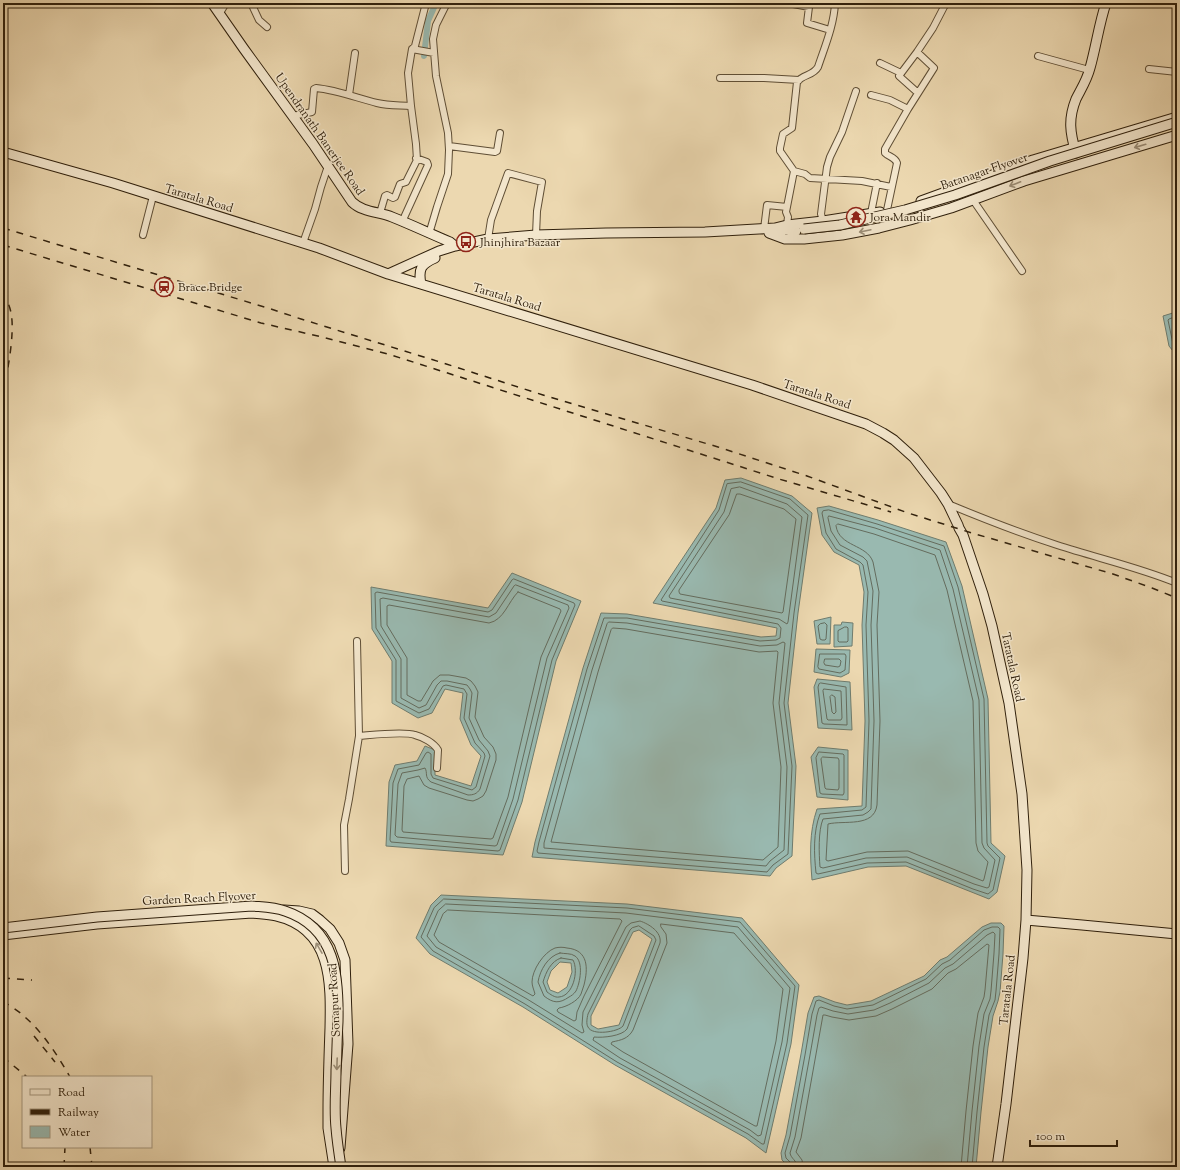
<svg xmlns="http://www.w3.org/2000/svg" width="1180" height="1170" font-family="'Sorts Mill Goudy',serif">
<rect width="100%" height="100%" fill="#ecd8b0"/>
<filter id="stains"><feTurbulence type="fractalNoise" baseFrequency=".005" numOctaves="4"/><feColorMatrix values="0 0 0 0 .2 0 0 0 0 .09 0 0 0 0 .02 0 0 0 .5 -.17"/></filter>
<radialGradient id="worn" r=".72"><stop offset=".6" stop-color="#630" stop-opacity="0"/><stop offset="1" stop-color="#630" stop-opacity=".3"/></radialGradient>
<path fill="#99b9b0" stroke="#6f7c6e" fill-rule="evenodd" d="M1176,312L1177,313V356L1169,346L1163,316Z
M741,478L792,496L812,513L798,613L788,703L796,766L792,856L776,868L770,876L532,857L535,842L583,668L601,613L627,614L761,637L776,636L777,628L653,603L716,508L725,480Z
M829,506L878,520L946,542L962,586L988,699L991,843L1005,856L997,892L989,899L906,866L868,867L812,880C810,856 809,832 817,809L862,806L865,721L862,625L864,592L859,565L834,552L822,535L817,508Z
M512,573L581,601L556,661L522,802L503,855L386,846L389,782L395,765L417,761L425,746L435,750V775L471,786L481,756L471,745L460,719L463,693L445,689L432,713L418,718L392,703V661L372,629L371,587L488,608Z
M831,617L830,644H817L814,621Z
M842,622L853,623L852,646L834,647V625H841Z
M816,649L850,650L849,673L841,677L814,672Z
M817,679L850,682L852,730L818,728L814,687Z
M818,747L848,750V800L817,797L811,757Z
M441,895L627,904L742,918L799,985L791,1044L766,1153L746,1138L615,1065L523,1007L430,954L416,938L431,905ZM639,930L652,939L619,1025L598,1029L591,1025V1016L633,932ZM560,962L571,963L572,972L567,987L558,993L550,990L547,982L551,971Z
M991,923H1001L1004,926L1003,954L1000,992L998,1001L993,1016L988,1047L981,1112L976,1167H789L782,1160L781,1153L786,1135L801,1054L808,1013L814,997L819,996L835,1002L847,1005L871,1001L924,976L940,960L947,957L982,927Z"/>
<g fill="none" stroke-linecap="round" stroke-linejoin="round">
<path stroke="#646c5e" stroke-width="1" d="M1177,316L1169,319L1168,320L1173,344L1177,349
M741,482L790,499L808,515L794,613L784,703L792,766L788,854L773,865L767,872L538,853L537,851L539,842L587,669L604,618H627L760,641L776,640L780,638L781,628L778,624L662,601L661,600L719,510L727,484Z
M740,487L787,504L802,517L788,622L787,624L779,619L670,598L669,596L724,512L731,489Z
M737,494H740L784,509L796,519L783,612L782,613L680,594L679,592V590L729,515Z
M829,510L877,524L944,546L958,587L984,699L987,843L988,846L1000,858L993,890L988,894L973,889L906,862L867,863L818,874L816,873C814,854 813,832 820,814L862,810L866,807L869,721L866,625L868,592L863,565L860,562L836,549L826,533L822,513L823,511Z
M829,516L875,528L940,550L953,589L979,700L982,843L984,848L995,860L989,887L987,888L974,884L907,857L866,858L823,868L820,867C819,854 818,831 823,819L863,815L868,812L871,809L874,721L871,625L873,591L867,561L863,557L840,545L831,531L828,518Z
M838,524L874,534L935,555L947,590L973,701L976,843L978,851L988,862L984,879L983,881L908,851L867,852L828,861L826,860L828,824C844,820 874,828 877,805L880,721L877,625L879,592L873,562C867,544 839,547 836,526Z
M514,579L574,603L575,605L552,660L518,800L500,850L498,851L391,842L390,840L393,783L398,769L419,765L426,753L428,752L431,754V774L433,778L472,790L476,787L485,756L484,753L475,743L464,718L467,694L464,689L446,685L443,686L429,709L419,713L396,701V660L376,628L375,593L377,592L488,612L492,610L512,580Z
M516,585L568,605L569,608L547,658L513,799L497,845L495,846L397,837L395,835L398,784L402,773L418,770L425,768C428,773 424,777 431,782L468,795C473,795 477,794 480,789L490,756L488,751L479,740L469,718L472,693L470,689L467,685L447,681H441L437,685L426,705L419,708L401,698V659L381,626L380,599L383,598L489,617L496,613L514,586Z
M518,592L560,609L561,611L541,657L508,797L493,838L491,839L403,832L402,830L404,786L407,779L419,776L424,785L429,788L467,800L473,801L478,799L483,796L486,791L496,760V754L493,747L484,737L475,717L478,692L475,686L471,681L466,678L449,675H440L433,681L421,701H418L407,695V658L387,625V606L389,605L489,623C504,620 508,602 518,592Z
M609,622L627,623L760,646L777,645L783,642L785,643L779,703L787,767L784,850L770,861L766,866L544,848V843L592,670L607,624Z
M825,623L827,625L826,639L825,640H822L820,639L818,626L820,624Z
M845,627H847L848,628V641L847,642H839L838,641V631Z
M613,628L626,629L759,652L777,651L778,652L773,703L781,767L778,847L763,860L551,842L598,672L611,630Z
M820,654H845L846,656L845,670L840,673L819,669L818,667Z
M825,659H839L841,661L840,666L838,667L825,665L824,663Z
M821,683L846,687L847,723V725L824,724L822,723L818,687L819,684Z
M824,689L841,691L842,718L841,720H828L827,719L823,691Z
M832,695L835,697L836,712L834,714L832,712L830,697Z
M819,752L843,754L844,755V793L843,795L822,794L820,793L816,758Z
M823,757L838,758L839,760V788L838,790L826,789L825,788L821,759Z
M444,899L627,908L740,922L795,986L787,1043L764,1144H762L748,1134L617,1062L525,1004L433,951L421,937L434,908Z
M446,904L626,913L738,927L790,988L782,1042L761,1135L758,1136L750,1130L620,1058L593,1040L594,1037C603,1038 622,1036 627,1029L660,943C662,932 649,924 640,921L631,923L626,927L583,1012L582,1025L584,1032L582,1033L527,999L436,947L427,936L438,911Z
M448,910L620,919L622,921L584,996L577,1012L576,1020L574,1021L558,1012L557,1010L559,1008C566,1007 578,1001 581,994C582,991 583,988 584,985C588,969 589,950 567,948C563,947 559,947 555,948C544,952 532,970 532,982C532,986 534,990 535,994L533,996L439,942L434,935L443,914Z
M661,924L734,933L783,989L776,1041L757,1126H755L623,1052L611,1044L612,1042C621,1040 628,1039 633,1030L667,943L666,934L661,927Z
M639,926L654,936L656,940L623,1026C618,1032 592,1036 588,1027C586,1024 587,1018 588,1014L630,930L632,928Z
M560,953C565,954 571,953 575,956C584,962 580,983 576,991C574,994 571,996 569,997C559,1004 553,1003 544,996L538,982C540,970 548,956 560,953Z
M561,958L573,960C579,971 573,996 559,997C555,998 550,994 547,992L543,982C546,972 551,961 561,958Z
M792,1167L791,1163L786,1158L785,1153L790,1136L805,1055L812,1014L816,1001L819,1000L834,1006L847,1009L873,1005L926,979L942,964L950,960L984,930L992,927H998L1000,929L999,954L996,991L995,1000L989,1015L984,1047L977,1112L972,1167
M797,1167C797,1160 791,1159 790,1153L795,1137L810,1055L817,1015L819,1008L821,1007L833,1011L848,1014L874,1010L890,1003L929,983L945,968L953,964L987,935L993,932L995,934L994,953L991,991L990,999L984,1014L979,1046L972,1111L967,1167
M803,1167L802,1160L796,1152L801,1138L823,1015H825L832,1017L849,1020L876,1016L892,1009L932,989L948,973L956,969L987,944L989,945L985,990L984,997L978,1013L973,1046L966,1111L961,1167"/>
<path stroke="#99b9b0" stroke-width="6" d="M424,56L428,21L436,3"/>
<defs>
<path id="street" d="M251,3L259,20L267,27
M788,3L809,7L807,23L830,30
M835,3C834,25 825,46 818,67C813,76 803,74 797,82L792,128L783,134L780,148V151L794,171L805,174L810,178L862,181L891,187
M220,13L226,3
M412,49L434,53
M1038,56L1089,70
M880,63L901,73
M1149,69L1177,72
M720,78H764L799,80
M918,93L899,76L917,52L933,28L946,3
M349,95L355,53
M871,95L890,100L908,109
M411,106L408,73L412,49L415,46L426,3
M293,116L312,112L314,89L316,88C337,90 357,98 377,103C389,106 400,105 411,106L416,144L417,160L406,182L400,184L395,197L393,198L387,195L385,196L380,213
M449,146L495,152L497,151L500,133
M973,200L1022,271
M887,210L897,163C895,157 889,157 885,153V149L908,109L934,68L917,52
M871,213L877,183
M823,221L821,214L827,167L830,157L842,132L856,91
M402,222L428,165L427,162L416,158
M787,225L788,217L786,212L794,171
M764,229L767,205L787,207
M429,234L437,207L448,174L449,150L448,133L436,76L433,39L436,25L447,3
M143,235L153,196
M488,239L491,220L508,173L542,182L537,211L536,235
M303,243L315,209L321,187L328,166
M948,504C984,519 1020,533 1057,545C1097,558 1138,567 1177,583
M359,736C372,735 404,731 415,735C423,737 434,743 438,750L437,768
M345,871L344,825L349,799L359,736L357,641"/>
<path id="secondary" d="M212,3L244,49L313,144L352,202C362,212 380,212 392,217C412,225 431,234 450,242L455,246
M3,152L113,183L319,248L388,274L752,385L866,424L883,433L894,440L914,458L941,493L948,504L958,525L959,528L963,535L983,594L992,626L1009,703L1022,794L1027,870L1026,920L1023,958L1006,1104L997,1167
M1076,153C1070,133 1068,119 1076,99C1081,89 1087,80 1090,68C1096,47 1099,24 1106,3
M921,201L1033,160L1177,117
M775,228L787,225L823,221L880,212
M769,233L785,239H804L842,235L879,228L910,220L951,208L1024,181L1177,135
M388,274L439,251L455,246L488,239L536,235L606,233L705,232L775,228L796,231
M421,284C418,269 421,264 435,258
M284,910L299,911L312,914L320,920L330,929L339,943L345,960L348,1044L340,1148
M1026,920L1082,925L1177,934
M3,935L97,924L252,913C260,914 268,914 276,916C332,929 331,982 330,1028C329,1056 328,1083 328,1111V1128L334,1167"/>
</defs>
<use href="#street" stroke="#5f4e35" stroke-width="8"/>
<use href="#secondary" stroke="#30200c" stroke-width="11"/>
<use href="#street" stroke="#f3e6cc" stroke-width="6"/>
<use href="#secondary" stroke="#f3e6cc" stroke-width="9"/>
<path stroke="#30200c" stroke-width="1.5" stroke-dasharray="7 7" stroke-linecap="butt" d="M3,228L271,309L301,319L440,362L543,395L718,447L807,476L908,513L972,533L1113,574L1152,588L1177,598
M3,245L261,323L322,337L388,354L779,479L891,512
M3,292C6,299 10,306 11,313C15,331 8,372 3,390
M3,978L32,980
M3,1001C10,1006 19,1011 26,1018C44,1034 58,1056 70,1077
M34,1036L55,1062
M3,1057L27,1077
M90,1147L92,1167
M64,1167L65,1147"/>
<defs>
<path id="secondary-bridge" d="M804,229L840,225L905,210L955,195L1050,161L1177,122
M3,928L97,917L252,906C263,907 274,907 285,911C336,928 339,976 338,1022C337,1038 337,1054 336,1070C336,1089 334,1109 336,1128C337,1141 339,1154 341,1167"/>
</defs>
<use href="#secondary-bridge" stroke="#30200c" stroke-width="11" stroke-linecap="butt"/>
<use href="#secondary-bridge" stroke="#f3e6cc" stroke-width="9"/>
</g>
<defs><path id="oneway-shaft" d="M-6 0H5M1.5-3L5.5 0L1.5 3" fill="none" stroke-width="1.6" stroke-linecap="round" stroke-linejoin="round"/></defs>
<g stroke="#9b8d76">
<use href="#oneway-shaft" transform="translate(1140 146) rotate(164)"/>
<use href="#oneway-shaft" transform="translate(1015 184) rotate(159)"/>
<use href="#oneway-shaft" transform="translate(865 231) rotate(168)"/>
<use href="#oneway-shaft" transform="translate(319 948) rotate(-120)"/>
<use href="#oneway-shaft" transform="translate(337 1064) rotate(92)"/>
</g>
<defs>
<symbol id="temple-ring" viewBox="-11 -11 22 22"><circle r="9.5" fill="#f3e6cc" stroke="#8f2418" stroke-width="1.5"/><path d="M0-6L5-2H3V0L6.5 2.5H4V6H1.5V3h-3V6H-4V2.5H-6.5L-3 0V-2H-5Z" fill="#8f2418"/></symbol>
<symbol id="bus-ring" viewBox="-11 -11 22 22"><circle r="9.5" fill="#f3e6cc" stroke="#8f2418" stroke-width="1.5"/><path d="M-5-6H5V4H4V6H2V4H-2V6H-4V4H-5ZM-3.5-4V0h7V-4ZM-3.5 1.2v1.5H-2V1.2ZM2 1.2v1.5H3.5V1.2Z" fill="#8f2418"/></symbol>
<symbol id="station-ring" viewBox="-11 -11 22 22"><circle r="9.5" fill="#f3e6cc" stroke="#8f2418" stroke-width="1.5"/><path d="M-3-6H3Q5-6 5-4V2Q5 4 3 4L4.5 6H3L1.5 4h-3L-3 6H-4.5L-3 4Q-5 4-5 2V-4Q-5-6-3-6ZM-3.5-4v3h7v-3ZM-3.5 1v1.5H-2V1ZM2 1v1.5H3.5V1Z" fill="#8f2418"/></symbol>
</defs>
<g fill-rule="evenodd">
<use href="#temple-ring" x="845" y="206" width="22" height="22"/>
<use href="#bus-ring" x="455" y="231" width="22" height="22"/>
<use href="#station-ring" x="153" y="276" width="22" height="22"/>
</g>
<g text-anchor="middle" stroke-width="3" stroke-linejoin="round" paint-order="stroke">
<g font-size="12" fill="#30200c" stroke="#f3e6cc">
<text transform="translate(320 134) rotate(55)" y="4">Upendranath Banerjee Road</text>
<text transform="translate(984 171) rotate(-19)" y="4">Batanagar Flyover</text>
<text transform="translate(199 198) rotate(17)" y="4">Taratala Road</text>
<text transform="translate(507 297) rotate(17)" y="4">Taratala Road</text>
<text transform="translate(817 394) rotate(18)" y="4">Taratala Road</text>
<text transform="translate(1013 667) rotate(78)" y="4">Taratala Road</text>
<text transform="translate(199 898) rotate(-3)" y="4">Garden Reach Flyover</text>
<text transform="translate(1007 990) rotate(-84)" y="4">Taratala Road</text>
<text transform="translate(334 1000) rotate(-93)" y="4">Sonapur Road</text>
</g>
<g font-size="12" fill="#30200c" stroke="#f3e6cc" text-anchor="start">
<text x="870" y="221">Jora Mandir</text>
<text x="480" y="246">Jhinjhira Bazaar</text>
<text x="178" y="291">Brace Bridge</text>
</g>
</g>
<rect width="1180" height="1170" fill="none" stroke="#ecd8b0" stroke-width="16"/>
<rect x="4" y="4" width="1172" height="1162" fill="none" stroke="#30200c" stroke-width="2"/>
<rect x="8" y="8" width="1164" height="1154" fill="none" stroke="#30200c"/>
<rect x="22" y="1076" width="130" height="72" fill="#f3e6cc" stroke="#a5977f"/>
<rect x="30" y="1089" width="20" height="6" fill="#f3e6cc" stroke="#a5977f"/>
<text x="58" y="1096" font-size="12" fill="#30200c">Road</text>
<rect x="30" y="1109" width="20" height="6" fill="#30200c" stroke="#a5977f"/>
<text x="58" y="1116" font-size="12" fill="#30200c">Railway</text>
<rect x="30" y="1126" width="20" height="12" fill="#99b9b0" stroke="#a5977f"/>
<text x="58" y="1136" font-size="12" fill="#30200c">Water</text>
<path d="M1030 1140v6h87v-6" fill="none" stroke="#30200c" stroke-width="2"/>
<text x="1036" y="1140" font-size="12" fill="#30200c" stroke="#f3e6cc" stroke-width="3" paint-order="stroke">100 m</text>
<rect width="100%" height="100%" filter="url(#stains)"/>
<rect width="100%" height="100%" fill="url(#worn)"/>
</svg>
